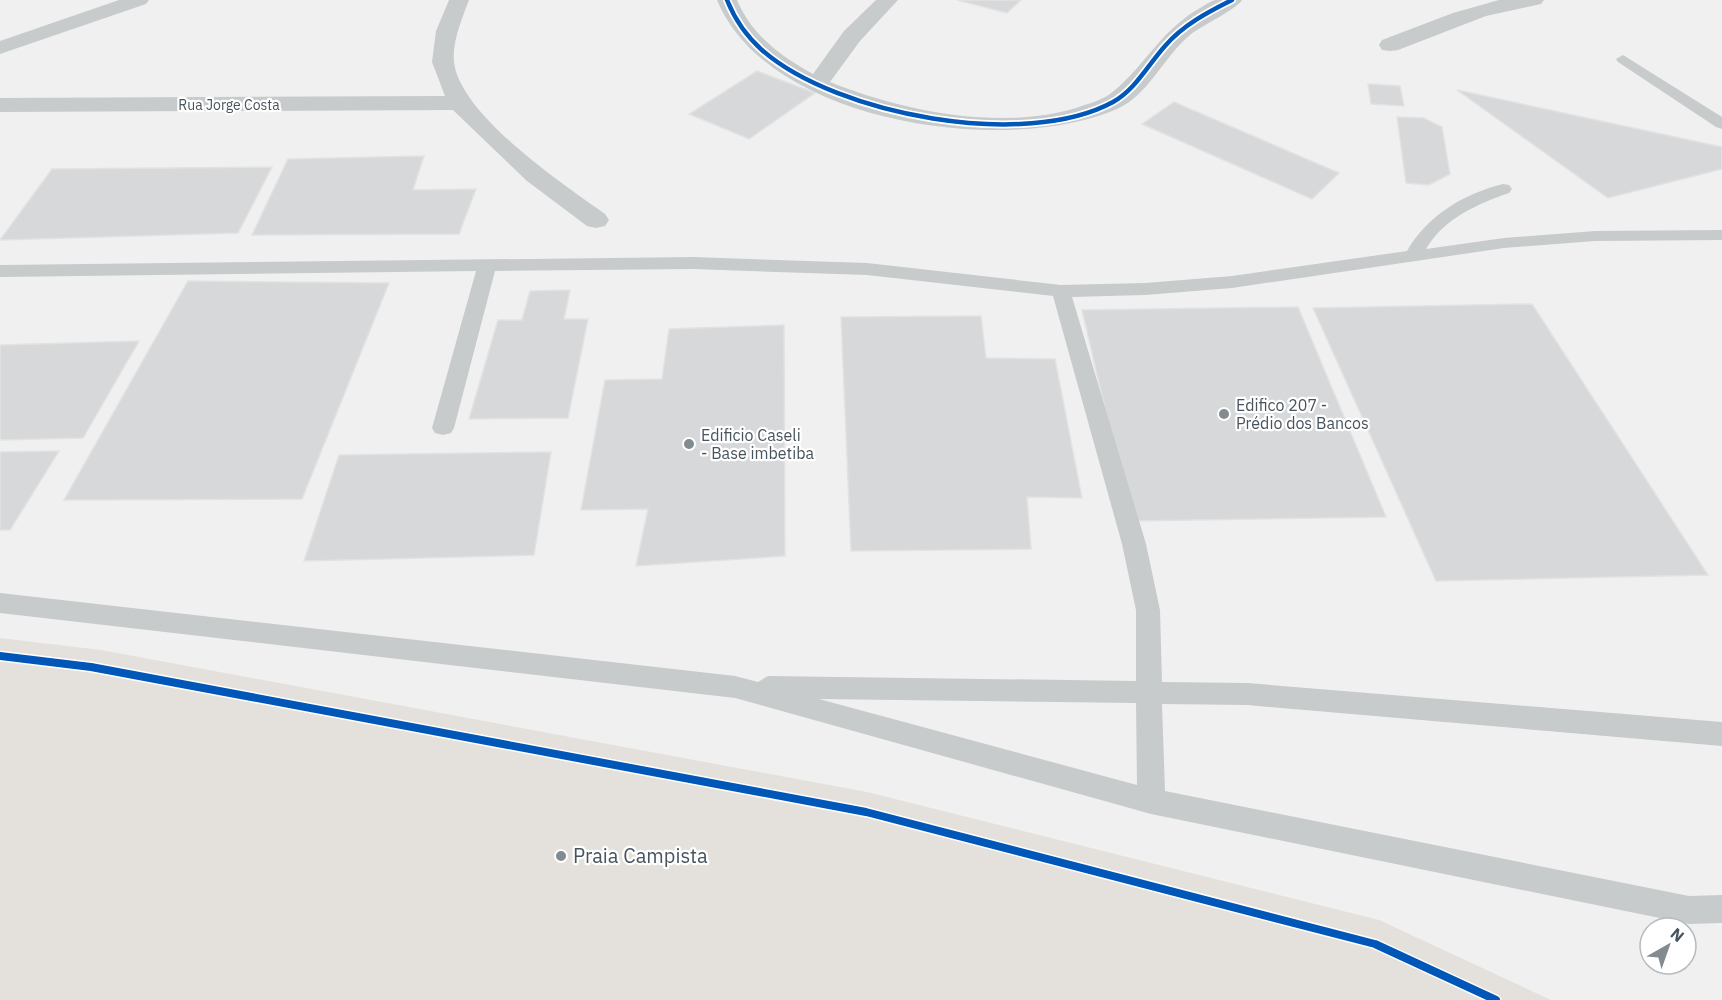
<svg xmlns="http://www.w3.org/2000/svg" width="1722" height="1000" font-family="'IBM Plex Sans',sans-serif">
<rect width="100%" height="100%" fill="#f1f0f0"/>
<path fill="#e4e1dc" d="M0,638L101,650L867,792L1379,920L1551,1000H0Z"/>
<path fill="#d7d8d9" stroke="#e2e2e3" stroke-width="1.5" d="M957,0H1021L1007,13Z
M757,71L815,93L749,139L689,114Z
M1368,84L1400,86L1404,106L1371,104Z
M1457,90L1722,147V169L1608,198Z
M1174,102L1339,173L1312,199L1142,124Z
M1397,117L1424,118L1442,127L1450,174L1429,185L1406,183Z
M424,156L413,190L476,189L459,234L252,235L288,159Z
M272,167L238,233L0,240L52,169Z
M188,281L389,283L302,499L64,500Z
M570,290L564,319H588L568,418L469,419L498,320H522L530,291Z
M1532,304L1708,575L1436,581L1313,308Z
M1298,307L1386,517L1131,521L1082,310Z
M981,316L986,358L1055,359L1082,498L1027,497L1031,549L851,551L841,317Z
M784,325L785,556L636,566L648,509L581,510L605,380L662,379L669,329Z
M139,341L83,438L0,440V345Z
M59,451L10,530H0V452Z
M551,452L534,555L304,561L339,455Z"/>
<g fill="none" stroke-linecap="round" stroke-linejoin="round">
<path fill="#c7cbcc" fill-rule="evenodd" d="M1623,55L1722,117V129L1716,127L1618,62L1616,59Z
M1503,184L1509,185L1512,189L1509,193C1478,204 1444,218 1426,249L1504,238L1595,231L1722,230V240L1595,241L1504,248L1232,288L1145,295L1072,297L1146,544L1160,610L1162,682L1247,683L1722,722V746L1247,705L1162,704L1165,791L1689,896L1722,895V923L1689,924L1151,814L735,698L0,613V593L735,676L758,682L768,676L1136,681V610L1122,544L1053,296L867,275L693,269L495,271L454,428L451,433L443,435L435,433L432,428L476,271L0,277V265L693,257L867,263L1061,285L1145,283L1232,276L1407,251C1427,216 1463,194 1503,184ZM819,699L1136,703L1137,785Z"/>
<path fill="#c7cbcc" fill-rule="evenodd" d="M119,0H149L146,4L0,54V41Z
M449,0H469C462,19 452,41 454,62C460,115 563,184 605,214L609,220L605,226L596,228L587,226L527,181L453,110L0,112V98L445,96L432,62L436,31Z
M717,0H737C752,35 780,56 813,74L844,31L876,0H898L860,41L830,82C902,111 1000,131 1076,108C1087,104 1100,101 1110,94C1143,69 1157,35 1195,11C1201,8 1208,2 1215,0C1223,0 1234,0 1242,0C1236,10 1202,25 1190,35C1164,56 1149,95 1117,109C1006,157 768,124 717,0Z
M1499,0H1544L1541,4L1486,16L1398,50L1390,51L1382,50L1379,45L1382,40L1453,13Z"/>
<defs>
<path id="cycleway-far1" d="M727,0C735,20 747,37 763,51C837,115 1025,150 1113,102C1135,90 1148,65 1165,46C1183,25 1208,12 1232,0"/>
<path id="cycleway" d="M0,656L91,667L866,812L1375,944L1496,1000"/>
</defs>
<use href="#cycleway-far1" stroke="#fff" stroke-width="8"/>
<use href="#cycleway" stroke="#fff" stroke-width="11"/>
<use href="#cycleway-far1" stroke="#0057b8" stroke-width="4.5"/>
<use href="#cycleway" stroke="#0057b8" stroke-width="8"/>
</g>
<g fill="#828b90" stroke="#fff" stroke-width="2">
<circle cx="1224" cy="414" r="6"/>
<circle cx="689" cy="444" r="6"/>
<circle cx="561" cy="856" r="6"/>
</g>
<g text-anchor="middle" stroke-width="4.5" stroke-linejoin="round" paint-order="stroke">
<g font-size="14" fill="#47545d" stroke="#fff">
<text x="229" y="110">Rua Jorge Costa</text>
</g>
<g font-size="16" fill="#47545d" stroke="#fff" text-anchor="start">
<text x="1236" y="411">Edifico 207 -<tspan x="1236" dy="18">Prédio dos Bancos</tspan></text>
<text x="701" y="441">Edificio Caseli<tspan x="701" dy="18">- Base imbetiba</tspan></text>
</g>
<g font-size="20" fill="#47545d" stroke="#fff" text-anchor="start">
<text x="573" y="863">Praia Campista</text>
</g>
</g>
<g transform="translate(1668 946) rotate(40)"><circle r="28" fill="#ffffff" stroke="#b5bbbe" stroke-width="1.5"/>
<path d="M0-4.5L10 22L0 15L-10 22Z" fill="#828b90"/>
<text y="-9" font-size="16" font-weight="bold" text-anchor="middle" fill="#47545d">N</text>
</g>
</svg>
